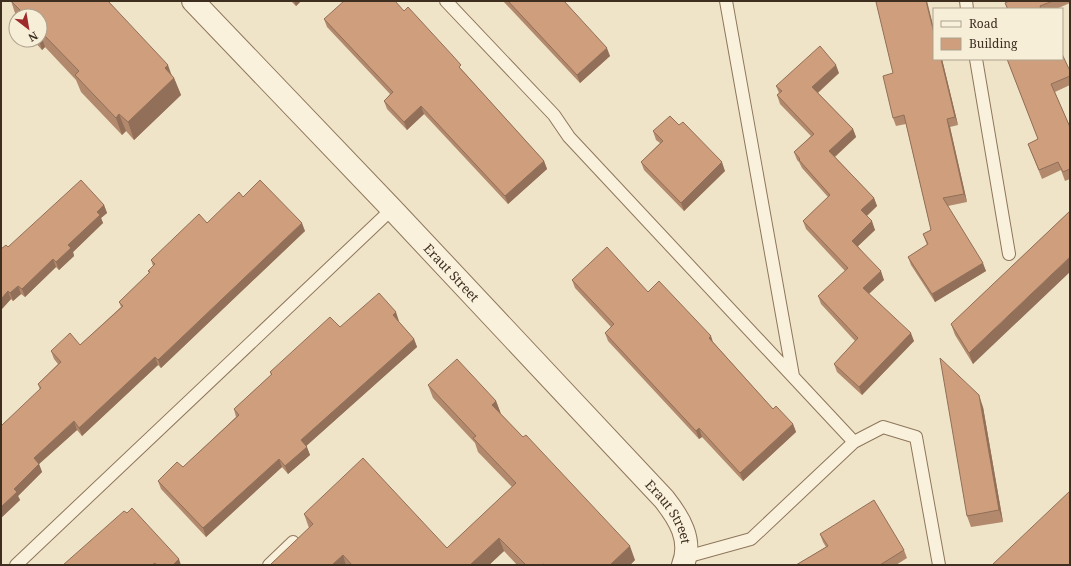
<svg xmlns="http://www.w3.org/2000/svg" width="1071" height="566" font-family="'Noto Serif',serif">
<rect width="100%" height="100%" fill="#f0e4c8"/>
<g fill="none" stroke-linecap="round" stroke-linejoin="round">
<defs>
<path id="lane" d="M446,1L554,115L569,137L854,442
M726,1L793,376
M966,1L967,9
M976,59L1009,254
M686,557L751,539L854,442L883,427L916,437L939,565
M16,565L392,209
M269,565L293,542"/>
<g id="street">
<path id="s1" d="M193,1L392,209L664,499C679,518 693,540 683,565"/>
</g>
</defs>
<use href="#lane" stroke="#8d765c" stroke-width="14"/>
<use href="#street" stroke="#8d765c" stroke-width="24"/>
<use href="#lane" stroke="#faf1dc" stroke-width="12"/>
<use href="#street" stroke="#faf1dc" stroke-width="22"/>
</g>
<path fill="#b2896c" d="M11,1H108L174,78L181,95L134,140L126,131L122,135L81,92L76,80L45,47L42,50L33,40H40V16H16Z
M291,1H301L296,6Z
M503,1H564L610,56L580,83Z
M1009,1H1069L1070,3L1056,9H1007L1005,3Z
M404,11L462,70L544,161L547,169L508,204L424,114L407,130L387,109L384,101L390,94L327,27L324,19Z
M934,59H942L958,125L950,127L967,202L948,206L986,271L935,302L911,265L908,257L927,245L923,234L931,230L906,124L896,126L893,118V73Z
M1007,59L1070,71V85L1055,92L1070,127V179L1065,181L1061,170L1042,179L1028,144L1038,139Z
M839,73L818,93L853,129L856,137L835,157L874,198L877,206L867,216L875,230L858,246L884,280L869,294L914,341L862,395L837,372L834,364L855,341L821,304L818,296L845,271L806,229L803,221L828,197L802,168L799,162L797,160L794,152L811,136L780,104L777,95L779,93L776,86Z
M653,131L725,171L684,211L644,170L641,162L660,143L656,140Z
M243,197L305,231L161,368L158,365L82,436L77,430L39,464L42,472L18,496L20,500L1,518V425V426L40,390L38,384L58,364L54,359L51,351L80,345L121,307L119,302L149,273L148,271L153,266L151,260L207,223Z
M104,205L107,213L101,218L103,223L73,252L74,256L59,270L56,267L25,297L21,294L13,301L11,299L1,310V249L8,247Z
M1070,211L973,364L955,335L951,324Z
M572,280L648,292L714,343L773,409L793,424L796,432L743,481L702,437L699,439L608,341L605,333L611,327L575,288Z
M398,321L414,339L417,347L306,446L310,455L288,474L282,467L206,537L161,489L158,481L183,467L236,417L234,409L271,375L270,372L340,327L399,321Z
M428,385L496,401L501,414L635,560L630,565H517L504,551L489,565H270L309,528L304,514L447,548L512,487L478,452L475,443L433,398Z
M983,407L1003,522L971,527L967,516Z
M820,534L904,550L907,558L896,565H796L826,547L823,542Z"/>
<path fill="#916f58" d="M294,1H301L296,6Z
M926,1H927L934,29V33Z
M40,32L45,47L42,50L39,40H40Z
M607,48L610,56L580,83L577,75Z
M941,59H942L958,125L955,117Z
M168,65L173,79L174,78L181,95L134,140L128,122L165,68Z
M836,65L839,73L815,95L812,87Z
M421,106L424,114L407,130L404,122Z
M119,114L126,131L122,135L116,118Z
M947,119L950,127L967,202L964,194Z
M853,129L856,137L832,159L829,151Z
M544,161L547,169L508,204L505,196Z
M722,162L725,171L684,211L681,203Z
M874,198L877,206L864,218L861,210Z
M104,205L107,213L101,218L103,223L73,252L74,256L59,270L56,262L68,245L97,212Z
M872,221L875,230L855,249L852,241Z
M302,223L305,231L161,368L158,360Z
M1070,257V272L973,364L969,353Z
M53,259L56,267L25,297L22,289Z
M983,263L986,271L935,302L932,294Z
M881,271L884,280L866,296L863,288Z
M18,286L21,294L13,301L10,293Z
M8,291L11,299L1,310V299Z
M396,312L399,321L396,323L393,315Z
M911,333L914,341L862,395L859,387Z
M711,336L714,345L709,338Z
M414,339L417,347L304,448L301,440Z
M155,357L158,365L82,436L79,428Z
M979,395L983,407L1003,522L999,510Z
M496,401L501,414L492,405Z
M74,421L77,430L39,464L42,472L18,496L20,500L1,518V507L34,458Z
M793,424L796,432L743,481L740,473Z
M699,428L702,437L699,439L696,431Z
M307,447L310,455L288,474L285,466Z
M279,459L282,467L206,537L203,528Z
M499,538L504,551L489,565H470Z
M630,546L635,560L630,565H610Z
M343,555L346,565H332Z
M179,559L181,565H173Z"/>
<path fill="#cf9f7d" stroke="#916f58" d="M11,1H108L168,65L165,68L174,78L128,122L119,114L116,118L75,75L79,71L40,31V16H20L18,14L21,11Z
M344,1H395L404,11L408,7L453,56L461,65L459,67L544,161L505,196L421,106L404,122L384,101L393,92L324,19Z
M508,1H564L607,48L577,75Z
M879,1H926L934,33V59H941L955,117L947,119L964,194L943,198L983,263L932,294L908,257L928,244L923,234L931,230L904,115L893,118L883,76L893,73L876,2Z
M1009,1H1053L1040,6L1041,9H1008L1005,3Z
M820,46L836,65L812,87L853,129L829,151L874,198L861,210L872,221L852,241L881,271L863,288L911,333L859,387L834,364L858,338L818,296L848,268L803,221L830,195L799,160L800,159L794,152L814,134L777,95L782,91L776,86Z
M1062,54L1070,71V76L1051,84L1070,127V169L1063,172L1058,162L1039,170L1028,144L1038,139L1007,59H1062Z
M670,116L679,125L683,122L722,162L681,203L641,162L663,141L653,131Z
M81,180L104,205L97,212L100,215L68,245L71,248L56,262L53,259L22,289L18,286L10,293L8,291L1,299V249L6,245L8,247Z
M260,180L302,223L158,360L155,357L79,428L74,421L34,458L39,464L14,489L17,492L1,507V425V426L41,388L38,384L61,362L51,351L70,333L80,345L123,306L119,302L150,272L148,271L155,264L151,260L199,214L207,223L239,192L243,197Z
M1070,211V257L969,353L951,324Z
M607,247L648,292L659,281L711,336L709,338L773,409L776,406L793,424L740,473L699,428L696,431L605,333L614,324L572,280Z
M379,293L396,312L393,315L414,339L301,440L307,447L285,466L279,459L203,528L158,481L177,462L183,467L239,415L234,409L272,374L270,372L330,317L340,327Z
M940,358L979,395L999,510L967,516Z
M457,359L496,401L492,405L523,437L526,435L630,546L610,565H545L544,564L542,565H526L499,538L470,565H352L343,555L332,565H270L313,524L304,514L363,458L447,548L516,483L473,438L476,436L428,385Z
M1070,491V565H992Z
M874,500L904,550L880,565H796L828,546L820,534Z
M132,508L179,559L173,565H156L155,563L152,565H63L124,511L127,513Z"/>
<g text-anchor="middle" stroke-width="4" stroke-linejoin="round" paint-order="stroke">
<g font-size="13" fill="#3d2e20" stroke="#f7eed8">
<text dy="5" stroke="none"><textPath href="#s1" startOffset="375">Eraut Street</textPath></text>
<text dy="5" stroke="none"><textPath href="#s1" startOffset="699">Eraut Street</textPath></text>
</g>
</g>
<rect width="1071" height="566" fill="none" stroke="#3d2e20" stroke-width="4"/>
<rect x="933" y="8" width="130" height="52" fill="#f7eed8" stroke="#ada18e"/>
<rect x="941" y="21" width="20" height="6" fill="#faf1dc" stroke="#ada18e"/>
<text x="969" y="28" font-size="12" fill="#3d2e20">Road</text>
<rect x="941" y="38" width="20" height="12" fill="#cf9f7d" stroke="#ada18e"/>
<text x="969" y="48" font-size="12" fill="#3d2e20">Building</text>
<g transform="translate(28 28) rotate(149)"><circle r="19" fill="#f7eed8" stroke="#ada18e"/>
<path d="M0-3L7 15L0 10L-7 15Z" fill="#9e2a2b"/>
<text y="-6" font-size="11" font-weight="bold" text-anchor="middle" fill="#3d2e20">N</text>
</g>
</svg>
